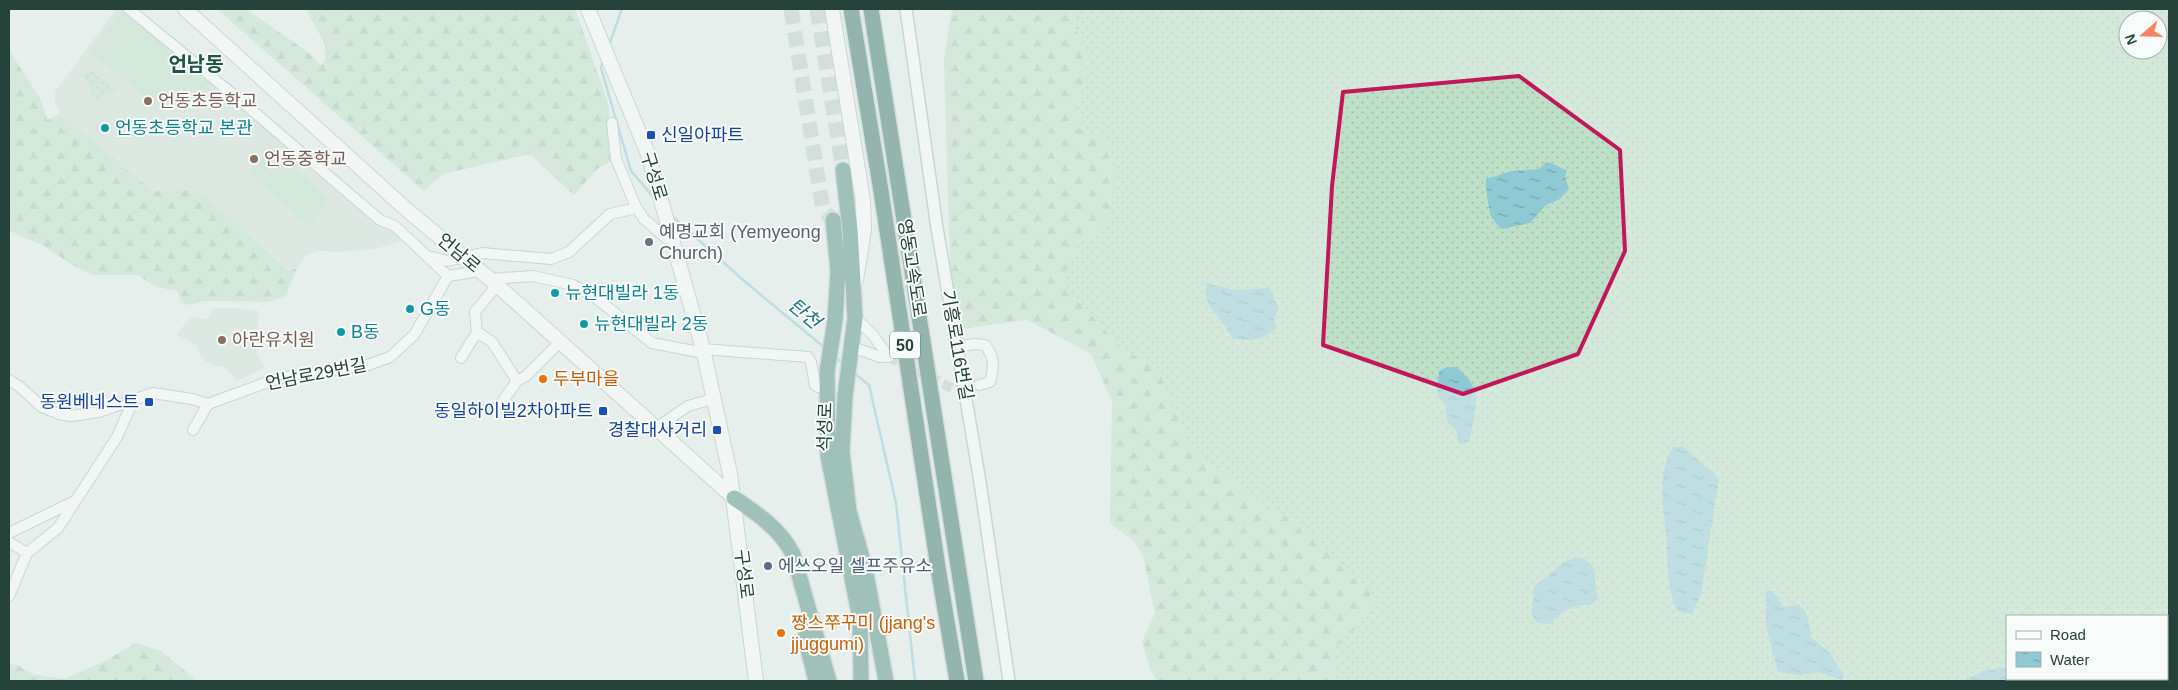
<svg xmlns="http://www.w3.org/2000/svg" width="2178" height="690" font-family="Helvetica,'Noto Sans KR',sans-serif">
<defs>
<pattern id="grass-dots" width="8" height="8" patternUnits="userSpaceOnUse" patternTransform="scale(1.25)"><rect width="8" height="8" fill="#bfe0c8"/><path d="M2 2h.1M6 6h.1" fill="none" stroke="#a4c1ad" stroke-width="1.8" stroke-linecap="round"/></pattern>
<pattern id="forest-firs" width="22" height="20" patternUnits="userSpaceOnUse" patternTransform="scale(1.25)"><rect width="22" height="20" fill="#bfe0c8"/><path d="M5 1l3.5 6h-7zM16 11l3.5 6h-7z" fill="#a4c1ad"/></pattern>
<pattern id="water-ripples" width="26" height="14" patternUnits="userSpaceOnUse" patternTransform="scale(1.25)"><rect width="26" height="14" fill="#8ec9d4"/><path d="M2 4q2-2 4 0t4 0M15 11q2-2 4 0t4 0" fill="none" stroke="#74a5ad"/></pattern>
</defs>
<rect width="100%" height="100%" fill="#e6efeb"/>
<path fill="#d4dfda" d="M116,9H129L409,239L375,249L343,252L318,251L306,255L297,268L290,271L206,196L189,190L153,191L60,114L55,102V92Z
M213,308H234L259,311L256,351L265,368L237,381L224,366H213L200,357L197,346L176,334L192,317L208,319Z"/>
<path fill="url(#grass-dots)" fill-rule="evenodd" d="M1073,9H2169V681H1262L1140,414L1081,304L1067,294L1065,271L1073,257L1078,240L1099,235L1108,143L1088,132L1075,110L1086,80L1088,55L1076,29ZM2128,20H2158V50H2128ZM2007,616H2167V679H2007Z
M93,71L118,90L95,100L84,74Z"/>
<path fill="url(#forest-firs)" d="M217,9H246L309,53L321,65L325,61V44L306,9H575L608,103L615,159L597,169L574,195L530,154L443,174L424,191Z
M952,9H1073L1076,29L1088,55L1086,80L1075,110L1088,132L1109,143L1114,168L1111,214L1099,235L1078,240L1073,257L1065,271L1067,294L1081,304L1118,345L1145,362L1161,376L1190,450L1235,481L1267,507L1300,524L1339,565L1369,591L1373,603L1355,629L1334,649V681H1157L1151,671L1142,642L1155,613L1143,555L1133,540L1110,523L1112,402L1091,354L1028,320L952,330L944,59Z
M9,50L41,100L47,120L60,114L153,191L189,190L206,196L289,271L297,268L286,296L267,302L205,301L189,305L180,302L178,291L156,287L137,275H93L72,265L44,246L9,231Z
M136,643L161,651L197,681H9V664L17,665L32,674L64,679L107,660Z"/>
<path fill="#bfe0c8" d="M121,11L212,85L196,106L155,105L89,51Z
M267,153L276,162L259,182L250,173Z
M283,159L330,200L309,225L261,184Z"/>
<path fill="url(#water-ripples)" d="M1546,162L1556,165L1567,171L1565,176L1569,189L1560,199L1546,205L1530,223L1501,229C1498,225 1493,220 1491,216C1489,212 1485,184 1486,179L1512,171L1539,169Z
M1207,283L1233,290L1270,288L1279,309L1274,319L1276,328C1263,341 1250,341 1233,339C1228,332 1225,325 1220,319C1210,305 1203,302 1207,283Z
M1447,367H1457C1487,394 1474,406 1470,440L1462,445L1457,442C1459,433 1457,428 1448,423L1445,405L1437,393L1439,371Z
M1673,447H1683L1719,478L1701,594L1692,614L1678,611C1666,588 1668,561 1666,535C1664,514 1661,493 1664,472C1665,463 1669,455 1673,447Z
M1578,557C1604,565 1590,580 1599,597L1591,605C1571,604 1564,611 1549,624L1537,623L1531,613L1535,586L1564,562Z
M1766,591H1773L1783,607L1799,605L1806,613L1812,638L1829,652L1844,676L1841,680L1819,672L1799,675L1778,672L1766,626Z
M2007,667V679H2050V681H1963L1984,671Z"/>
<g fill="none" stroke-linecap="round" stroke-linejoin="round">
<path stroke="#8ec9d4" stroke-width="2.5" d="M609,45L622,9
M603,60L601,68L631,171L656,200
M672,216L743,280L825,348
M835,357L844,364
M854,373L869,385L896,503L915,681"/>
<path stroke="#bfccc8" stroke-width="10" stroke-dasharray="10 5" stroke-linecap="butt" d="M889,357L956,390L979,385"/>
<path stroke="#bfccc8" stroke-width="15" stroke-dasharray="15 8" stroke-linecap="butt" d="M791,9L823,210L833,220
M817,9L843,170"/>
<defs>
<path id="minor" d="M129,9L240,100L380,220L395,226L448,276L480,271
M612,123L616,159L636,207L644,219L674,245
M432,257L448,261L482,253L551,259L569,252L610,214L637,208
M490,279L533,276L573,285L596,298L652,343L704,353
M497,285L475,312L477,332L492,342L517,381L502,402
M957,347L974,344L985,345C995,357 994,368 990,382L979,385
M703,349L808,357L811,362L815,385L818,387L827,388
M854,354L858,349L880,357H889L872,334L855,318
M461,358L477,332
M9,380L20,387L42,407L59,414L71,416L99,412L153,393L192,399L208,404L279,378L368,365L390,357L414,335L448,276
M517,381L526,376L560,342
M656,428L688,406L713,399
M193,430L208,404
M9,533L75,501
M9,542L27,553
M9,596L27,553L58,528L117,437L133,401"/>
<path id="tertiary" d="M906,9L937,228L980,482L1009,681"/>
<path id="secondary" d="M185,9L407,210L497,285L734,498
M588,9L648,154L703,349L730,474L756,681
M832,9L863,200L864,230L856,280"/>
<path id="trunk" d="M843,170L850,230L855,318L845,396L842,452L849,511L865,568L886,681
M833,220L838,271L835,320L827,372L828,456L860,619L861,681
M734,498C758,514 779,528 793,554L829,681
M805,637L816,681"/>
<path id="motorway" d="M851,9L881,191L939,574L957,681
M871,9L976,681"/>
</defs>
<use href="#minor" stroke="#a8b8b2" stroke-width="12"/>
<use href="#tertiary" stroke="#a8b8b2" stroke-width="14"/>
<use href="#secondary" stroke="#a4bbb3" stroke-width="16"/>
<use href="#trunk" stroke="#c2cac8" stroke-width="18"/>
<use href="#motorway" stroke="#c2cac8" stroke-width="18"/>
<use href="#minor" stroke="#fff" stroke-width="10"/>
<use href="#tertiary" stroke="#fff" stroke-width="11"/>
<use href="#secondary" stroke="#fff" stroke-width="14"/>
<use href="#trunk" stroke="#4c8a7c" stroke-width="15"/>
<use href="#motorway" stroke="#2f6f62" stroke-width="15"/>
</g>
<path d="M0 0H2178V690H0ZM1519,76L1620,150L1625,251L1578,354L1463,394L1323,345L1332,186L1343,92Z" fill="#e6efeb" fill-opacity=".55" fill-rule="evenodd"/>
<path fill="none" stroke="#c2185b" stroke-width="4" stroke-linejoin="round" d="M1519,76L1620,150L1625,251L1578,354L1463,394L1323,345L1332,186L1343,92Z"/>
<g fill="#8d6e63" stroke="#f7fbf9" stroke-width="2">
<circle cx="148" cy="101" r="5"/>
<circle cx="254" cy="159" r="5"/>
<circle cx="222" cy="340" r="5"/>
</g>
<g fill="#0f9aa8" stroke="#f7fbf9" stroke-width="2">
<circle cx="105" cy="128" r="5"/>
<circle cx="555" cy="293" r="5"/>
<circle cx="410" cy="309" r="5"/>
<circle cx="584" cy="324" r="5"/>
<circle cx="341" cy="332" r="5"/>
</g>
<g fill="#1a4fb4" stroke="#f7fbf9" stroke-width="2">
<rect x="646" y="130" width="10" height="10" rx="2.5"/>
<rect x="144" y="397" width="10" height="10" rx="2.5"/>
<rect x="598" y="406" width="10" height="10" rx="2.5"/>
<rect x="712" y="425" width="10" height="10" rx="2.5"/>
</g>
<circle fill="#6b7280" stroke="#f7fbf9" stroke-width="2" cx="649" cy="242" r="5"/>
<g fill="#e8710a" stroke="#f7fbf9" stroke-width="2">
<circle cx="543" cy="379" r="5"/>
<circle cx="781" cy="633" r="5"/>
</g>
<circle fill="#5c6f8a" stroke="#f7fbf9" stroke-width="2" cx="768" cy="566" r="5"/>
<g text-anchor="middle" stroke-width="4" stroke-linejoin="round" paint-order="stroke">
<rect fill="#f7fbf9" stroke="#637a73" stroke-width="1" x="890" y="331.5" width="30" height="27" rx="4"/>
<g font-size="16" font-weight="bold" fill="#24423a">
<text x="905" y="351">50</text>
</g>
<g font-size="18" fill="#785e54" stroke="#f7fbf9" text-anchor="start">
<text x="158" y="107">언동초등학교</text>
<text x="264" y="165">언동중학교</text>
<text x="232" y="346">아란유치원</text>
</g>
<g font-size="18" fill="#0d838f" stroke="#f7fbf9" text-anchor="start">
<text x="115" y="134">언동초등학교 본관</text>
<text x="565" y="299">뉴현대빌라 1동</text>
<text x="420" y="315">G동</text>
<text x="594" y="330">뉴현대빌라 2동</text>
<text x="351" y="338">B동</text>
</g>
<g font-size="18" fill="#164399" stroke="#f7fbf9" text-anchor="end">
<text x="661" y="141" text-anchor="start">신일아파트</text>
<text x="139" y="408">동원베네스트</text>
<text x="593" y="417">동일하이빌2차아파트</text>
<text x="707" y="436">경찰대사거리</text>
</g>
<g font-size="18" fill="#24423a" stroke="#f7fbf9">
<text transform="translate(654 176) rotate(73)" y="6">구성로</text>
<text transform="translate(459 253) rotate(40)" y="6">언남로</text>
<text transform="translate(912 268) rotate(81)" y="6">영동고속도로</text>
<text transform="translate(957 345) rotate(80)" y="6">기흥로116번길</text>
<text transform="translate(316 374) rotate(-11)" y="6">언남로29번길</text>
<text transform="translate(825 427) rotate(-88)" y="6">석성로</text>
<text transform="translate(744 574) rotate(83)" y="6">구성로</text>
</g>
<g font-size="18" fill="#5b616d" stroke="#f7fbf9" text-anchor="start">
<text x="659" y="238">예명교회 (Yemyeong<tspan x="659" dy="21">Church)</tspan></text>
</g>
<g font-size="18" fill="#c56008" stroke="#f7fbf9" text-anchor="start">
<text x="553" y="385">두부마을</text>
<text x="791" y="629">짱스쭈꾸미 (jjang's<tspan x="791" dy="21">jjuggumi)</tspan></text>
</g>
<g font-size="18" fill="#4e5e75" stroke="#f7fbf9" text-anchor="start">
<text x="778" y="572">에쓰오일 셀프주유소</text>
</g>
<g font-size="19" font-style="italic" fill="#1c6f80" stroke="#f7fbf9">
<text transform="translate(805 313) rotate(40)" y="7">탄천</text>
</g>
<g font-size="20" font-weight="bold" fill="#1f5548" stroke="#f7fbf9">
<text x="196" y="71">언남동</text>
</g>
</g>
<rect width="2178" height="690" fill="none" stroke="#24423a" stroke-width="20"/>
<rect x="2006" y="615" width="162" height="65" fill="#f7fbf9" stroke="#a3b1ad"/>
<rect x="2016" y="631" width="25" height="8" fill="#ffffff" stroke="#a3b1ad"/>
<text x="2050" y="640" font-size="15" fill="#24423a">Road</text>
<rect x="2016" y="652" width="25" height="15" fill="url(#water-ripples)" stroke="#a3b1ad"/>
<text x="2050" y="665" font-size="15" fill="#24423a">Water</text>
<g transform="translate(2143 35) rotate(250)"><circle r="24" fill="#f7fbf9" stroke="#a3b1ad"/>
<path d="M0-4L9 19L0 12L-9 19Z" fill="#f4845f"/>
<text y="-8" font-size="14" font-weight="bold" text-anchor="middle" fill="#24423a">N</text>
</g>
</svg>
